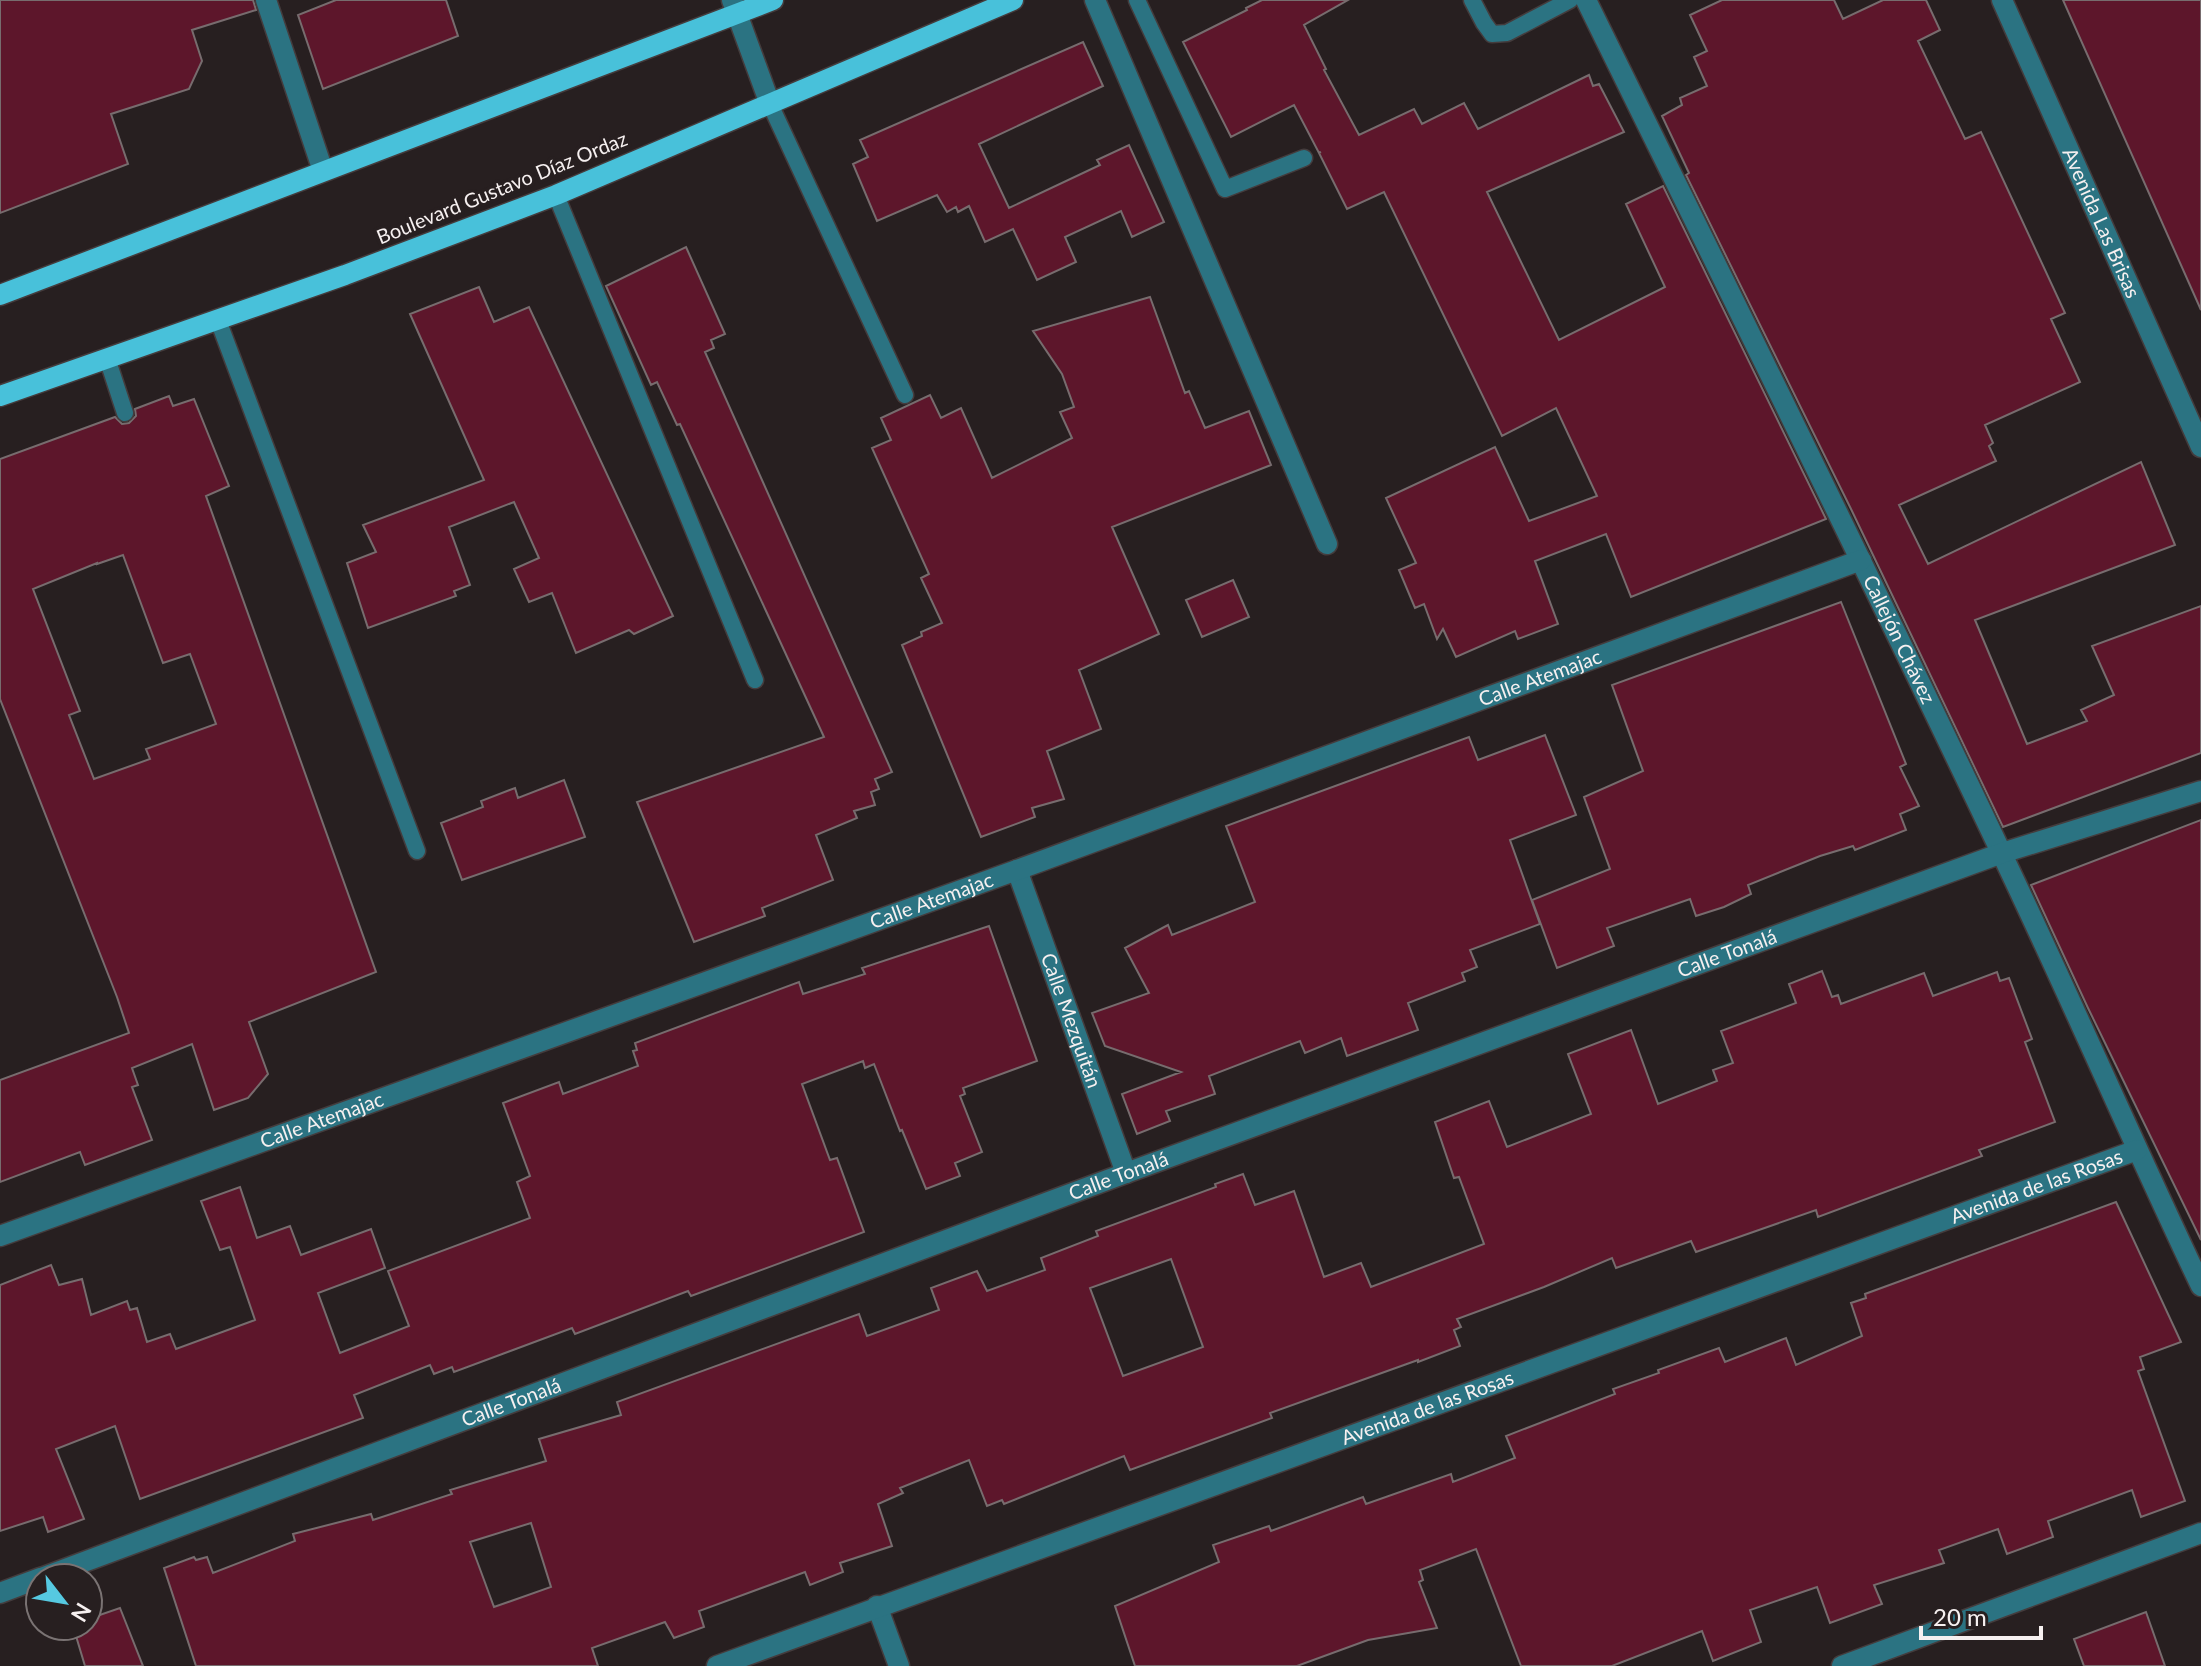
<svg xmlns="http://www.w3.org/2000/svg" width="2201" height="1666" font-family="Lato,sans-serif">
<rect width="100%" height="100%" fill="#271f20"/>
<path fill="#5d162b" stroke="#776c6e" stroke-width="2" fill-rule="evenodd" d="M0,0H253L256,10L192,30L202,61L189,89L111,114L128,164L0,213Z
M336,0H446L458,36L323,89L298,15Z
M1262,0H1348L1304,25L1326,69L1324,70L1359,135L1414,109L1422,124L1464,103L1478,129L1589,75L1593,86L1599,84L1624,132L1487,192L1559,340L1665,287L1626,204L1663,186L1826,519L1631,597L1606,534L1535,561L1558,624L1518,639L1515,631L1456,657L1443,629L1437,639L1424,604L1415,608L1399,570L1416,563L1386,498L1495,447L1529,521L1597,496L1556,408L1502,436L1384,192L1347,209L1319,153L1321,152L1319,153L1294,105L1231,137L1183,42L1247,10L1246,8Z
M1722,0H1834L1843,19L1883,0H1926L1940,30L1918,41L1965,139L1981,132L2065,313L2051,319L2080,382L1985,425L1993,443L1989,446L1996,461L1899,505L1928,564L2141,462L2175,545L1975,620L2027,744L2087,721L2081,710L2114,695L2092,646L2201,606V753L2003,827L1851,509L1686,175L1689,173L1662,116L1682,105L1680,98L1707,86L1694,57L1707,51L1690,15Z
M2063,0H2201V310Z
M1083,42L1103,86L979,144L1009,208L1100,165L1097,160L1129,145L1164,222L1132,237L1121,211L1065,237L1076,262L1037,280L1013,229L985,242L969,206L958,212L956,207L947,212L937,195L877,221L853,164L868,157L860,140Z
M686,247L725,334L711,340L714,348L705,352L892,772L875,779L879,789L871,792L875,805L854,811L857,818L816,835L833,880L762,908L765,916L694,942L637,802L824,737L680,424L677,425L657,382L651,385L606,286Z
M479,287L494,322L529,307L673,616L634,634L629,630L576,653L552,593L529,602L514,569L539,558L514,502L449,527L470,585L454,591L456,596L368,628L347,563L376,552L363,525L484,480L410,314Z
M1150,297L1185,393L1189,391L1205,428L1249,411L1271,465L1112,527L1159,634L1079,670L1101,729L1047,751L1064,799L1032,808L1035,817L981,837L902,645L922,636L921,632L942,623L921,578L929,574L872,448L891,440L881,418L930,395L941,418L961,408L992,478L1072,438L1060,412L1074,407L1062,374L1033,331Z
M169,396L173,406L194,399L229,486L206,496L376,972L249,1022L268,1074L248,1098L214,1110L192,1044L132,1068L138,1085L132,1087L152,1140L85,1165L80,1152L0,1182V1080L129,1033L117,997L0,699V459L115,417L122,424L129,423L136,416L135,409ZM123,555L163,663L190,654L216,724L146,749L150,759L94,779L69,715L80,711L33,589L97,563V564Z
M1233,580L1249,617L1202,637L1186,600Z
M1841,602L1906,764L1900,767L1919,806L1900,814L1906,830L1855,850L1853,846L1820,856L1748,885L1751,894L1724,907L1696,916L1690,899L1607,928L1614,946L1557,968L1532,900L1610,869L1584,797L1643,771L1612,685Z
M1545,735L1576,815L1510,840L1540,924L1470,950L1477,967L1462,973L1465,981L1408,1003L1418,1030L1347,1056L1341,1038L1305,1053L1300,1041L1209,1076L1215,1094L1166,1111L1170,1121L1137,1134L1122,1094L1181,1072L1105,1046L1092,1013L1149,993L1125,948L1168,925L1172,935L1255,902L1226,826L1469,737L1478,760Z
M564,780L585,837L462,880L441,823L483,807L481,801L515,788L518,798Z
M2201,820V1240L2088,1008L2031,885Z
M989,926L1037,1061L963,1088L965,1094L960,1096L982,1152L955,1163L960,1176L926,1189L902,1130L900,1131L874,1064L865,1068L863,1061L802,1084L830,1160L837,1158L864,1232L691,1296L688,1291L575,1334L572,1328L454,1372L452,1367L434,1374L430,1365L354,1395L363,1418L140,1499L115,1426L56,1449L84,1519L48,1532L43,1517L0,1531V1285L51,1265L59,1285L82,1279L91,1315L127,1301L130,1310L137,1308L147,1342L170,1334L176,1349L255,1320L230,1247L220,1250L201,1201L240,1187L257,1238L290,1226L301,1255L371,1229L385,1268L318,1293L340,1353L409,1326L388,1271L530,1218L517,1182L530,1176L503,1103L559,1082L563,1094L638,1066L633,1051L637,1050L635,1043L799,982L803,994L865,974L862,968Z
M1822,971L1832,997L1838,995L1841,1004L1924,973L1933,996L1997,972L2000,981L2009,978L2032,1039L2025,1042L2055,1122L1979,1150L1982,1156L1818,1217L1816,1210L1696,1252L1691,1241L1616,1268L1612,1258L1544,1287L1457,1319L1461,1327L1454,1330L1460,1346L1418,1362V1360L1270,1413L1272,1418L1130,1470L1124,1456L1004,1504L1002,1500L987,1506L969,1460L900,1488L903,1493L878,1504L892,1546L840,1563L843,1572L810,1585L805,1572L699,1611L704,1627L674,1638L665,1622L592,1648L598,1666H196L164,1568L194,1557L196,1560L207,1557L213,1573L295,1541L293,1534L371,1514L373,1520L452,1494L450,1490L546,1461L539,1439L621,1415L617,1402L859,1314L867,1336L939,1310L931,1288L977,1271L987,1291L1045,1270L1041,1258L1098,1236L1096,1231L1216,1187L1215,1184L1243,1174L1255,1205L1294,1191L1324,1277L1361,1263L1371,1287L1484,1244L1459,1177L1454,1178L1435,1122L1489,1101L1507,1147L1591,1114L1568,1054L1631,1030L1658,1104L1717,1081L1713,1070L1733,1063L1721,1031L1796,1003L1789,984ZM1171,1259L1203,1347L1123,1376L1090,1288ZM531,1523L551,1587L494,1607L470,1542Z
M2116,1202L2181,1342L2140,1357L2144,1369L2138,1371L2185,1501L2141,1517L2132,1490L2048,1521L2053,1537L2007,1554L1998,1529L1939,1550L1944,1563L1874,1585L1882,1604L1830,1623L1817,1587L1750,1610L1761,1642L1713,1661L1702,1631L1612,1666H1521L1476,1549L1420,1570L1423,1580L1419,1582L1437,1628L1368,1640L1297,1666H1135L1115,1606L1219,1562L1213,1545L1269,1526L1271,1531L1363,1497L1366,1504L1451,1474L1453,1482L1515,1458L1506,1436L1615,1394L1613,1389L1659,1373L1658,1370L1719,1348L1725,1362L1786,1338L1796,1365L1862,1336L1851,1303L1866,1298L1865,1294Z
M120,1608L143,1666H85L73,1626H88V1619Z
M2146,1612L2165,1666H2084L2074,1639Z"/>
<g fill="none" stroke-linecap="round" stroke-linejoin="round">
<defs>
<path id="lane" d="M1137,0L1225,189L1304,158
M1472,0L1484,23L1492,34L1507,33L1570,0
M770,104L905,395
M556,195L755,680
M218,320L417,851
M107,358L125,413"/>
<g id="street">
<path d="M266,0L323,171"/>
<path d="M732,0L770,104"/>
<path d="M1095,0L1327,544"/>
<path id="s1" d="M1586,0C1725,283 1865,565 2000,850C2069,994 2132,1141 2201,1286"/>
<path id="s2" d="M2002,0L2201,447"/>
<path id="s3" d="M1017,870L1126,1173"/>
<path id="s4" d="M0,1236L1017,870L1861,560"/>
<path id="s5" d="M41,1578L1126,1173L2002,853L2201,791"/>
<path d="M0,1593L40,1578"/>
<path d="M877,1606L899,1666"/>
<path id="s6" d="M717,1666L2137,1150"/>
<path d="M1842,1666L2201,1533"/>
</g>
<path id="primary" d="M0,295L773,0
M0,396L345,275L556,195L1013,0"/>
</defs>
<use href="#lane" stroke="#443c3d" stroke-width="19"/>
<use href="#street" stroke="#443c3d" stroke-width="23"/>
<use href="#primary" stroke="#443c3d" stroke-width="23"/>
<use href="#lane" stroke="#2b7382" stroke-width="16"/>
<use href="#street" stroke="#2b7382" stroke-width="20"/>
<use href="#primary" stroke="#48c1da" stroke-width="20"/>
</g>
<g text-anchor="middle" stroke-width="7" stroke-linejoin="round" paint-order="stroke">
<g font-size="20" fill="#f6f0f0" stroke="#271f20">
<text transform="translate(502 188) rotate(-22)" y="7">Boulevard Gustavo Díaz Ordaz</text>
<text dy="7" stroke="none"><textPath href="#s2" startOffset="244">Avenida Las Brisas</textPath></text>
<text dy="7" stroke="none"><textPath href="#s1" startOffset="712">Callejón Chávez</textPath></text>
<text dy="7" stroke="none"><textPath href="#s4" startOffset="1638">Calle Atemajac</textPath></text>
<text dy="7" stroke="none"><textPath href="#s4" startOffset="990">Calle Atemajac</textPath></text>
<text dy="7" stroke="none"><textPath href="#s5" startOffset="1798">Calle Tonalá</textPath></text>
<text dy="7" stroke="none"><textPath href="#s3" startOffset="160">Calle Mezquitán</textPath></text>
<text dy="7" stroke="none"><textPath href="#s4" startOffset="342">Calle Atemajac</textPath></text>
<text dy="7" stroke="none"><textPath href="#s5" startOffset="1150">Calle Tonalá</textPath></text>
<text dy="7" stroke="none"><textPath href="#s6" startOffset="1404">Avenida de las Rosas</textPath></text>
<text dy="7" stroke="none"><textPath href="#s5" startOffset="502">Calle Tonalá</textPath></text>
<text dy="7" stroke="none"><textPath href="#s6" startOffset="756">Avenida de las Rosas</textPath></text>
</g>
</g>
<g transform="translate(64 1602) rotate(121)"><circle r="38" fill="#271f20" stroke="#7a7373" stroke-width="2"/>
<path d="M0-6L14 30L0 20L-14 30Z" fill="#56c9e1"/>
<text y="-12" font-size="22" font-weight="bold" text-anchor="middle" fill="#f6f0f0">N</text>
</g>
<path d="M1921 1626v12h120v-12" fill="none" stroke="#f6f0f0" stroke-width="4"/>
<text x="1933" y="1626" font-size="24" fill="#f6f0f0" stroke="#271f20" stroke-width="6" paint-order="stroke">20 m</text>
</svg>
